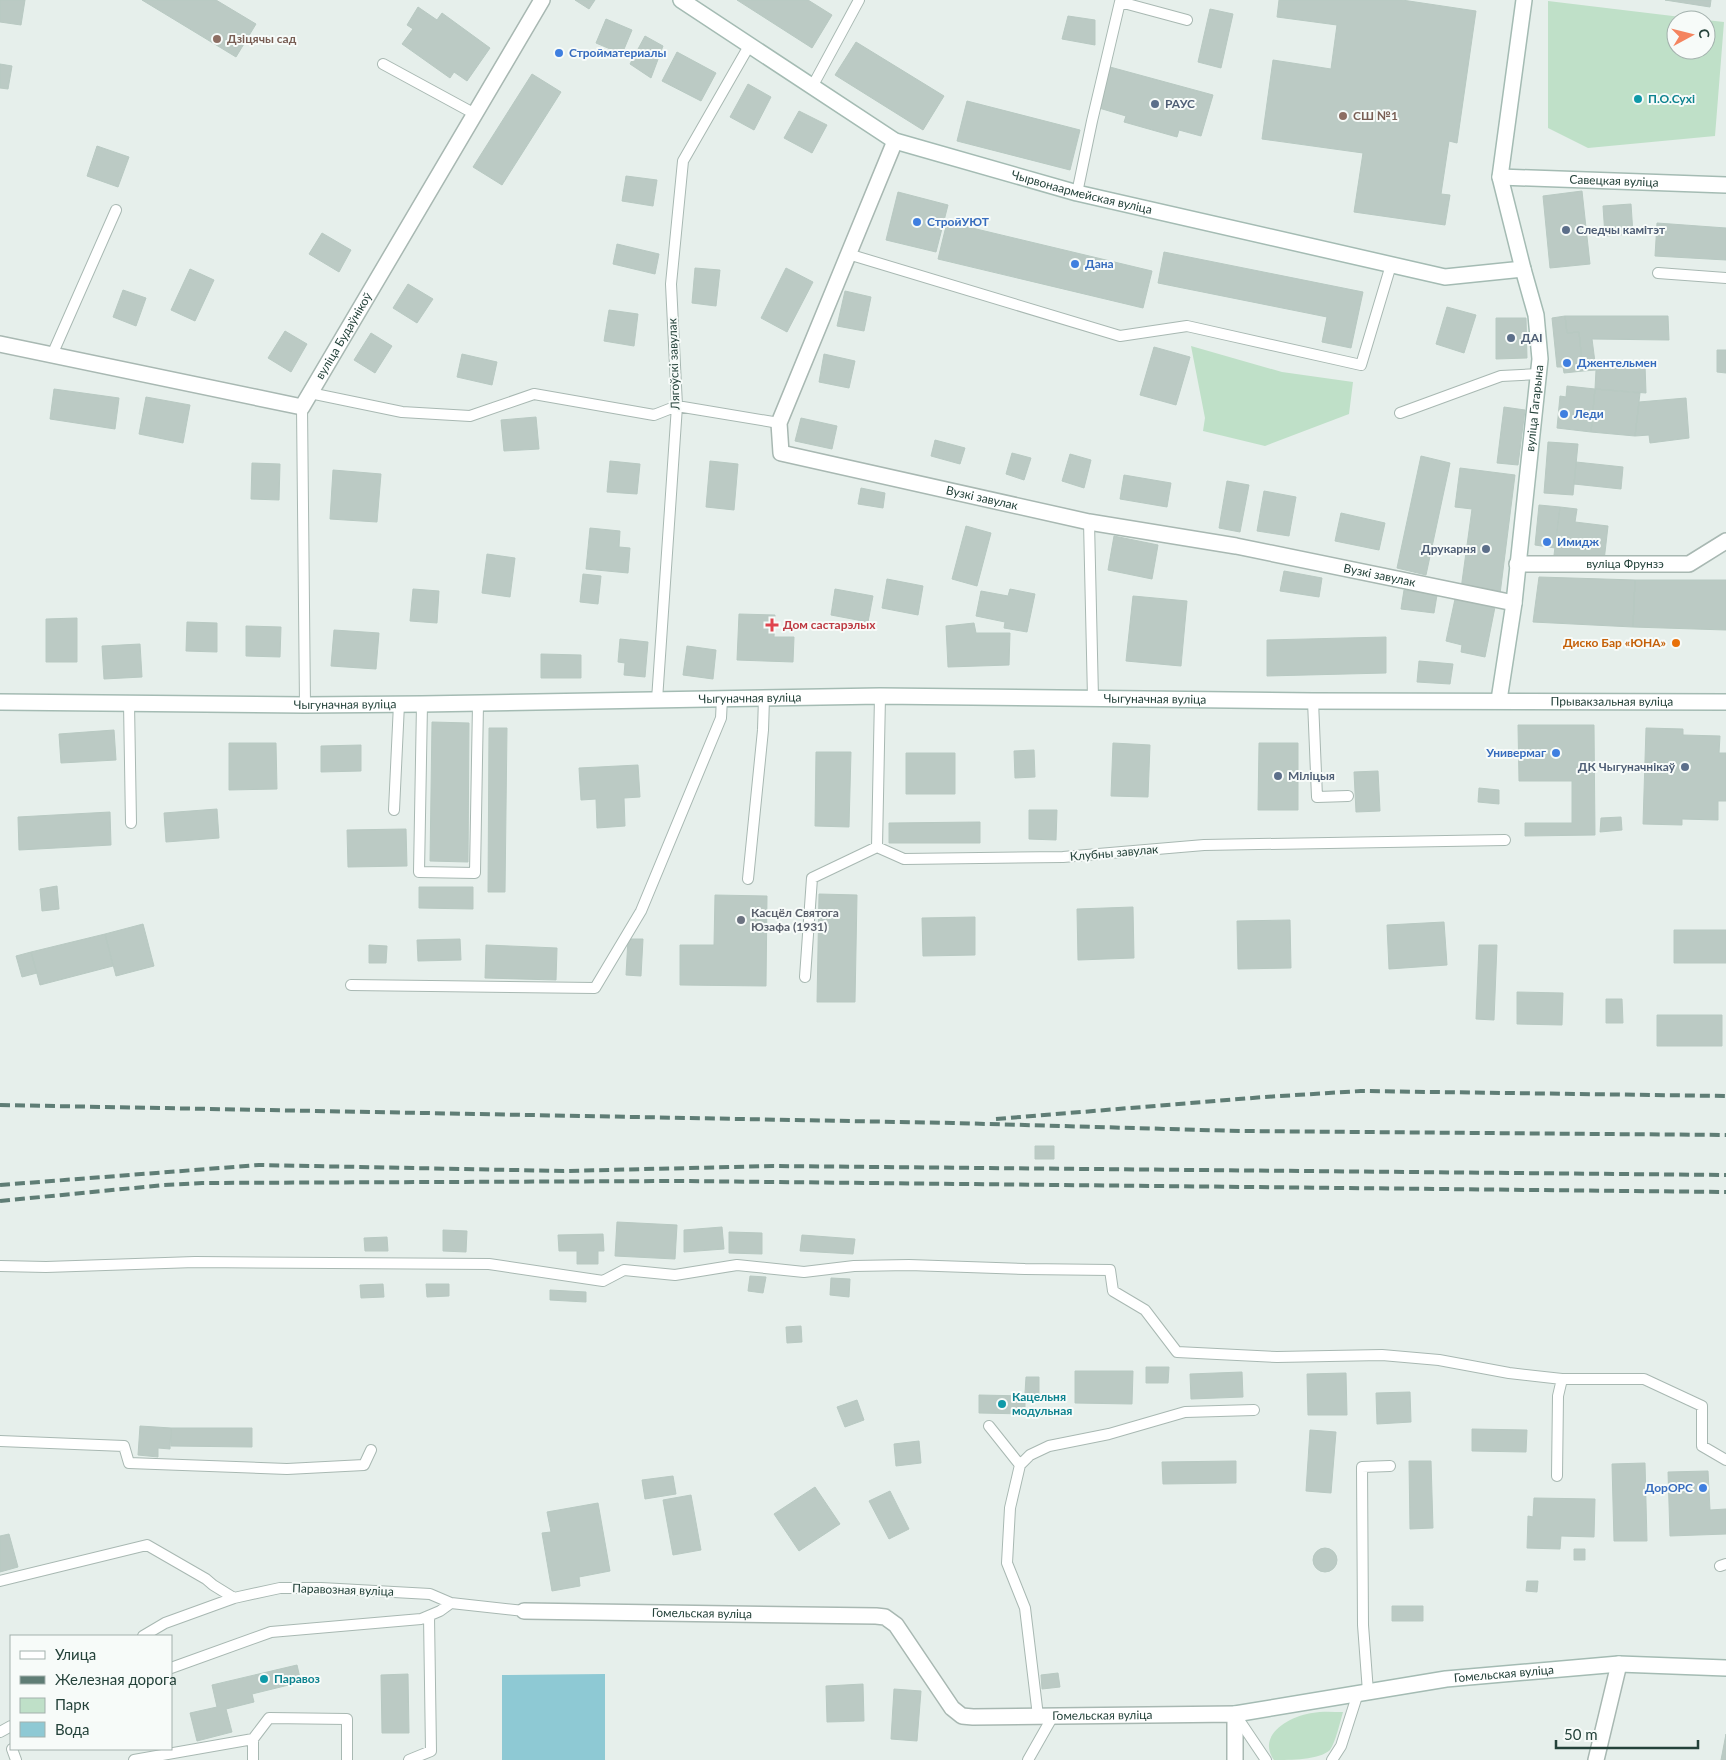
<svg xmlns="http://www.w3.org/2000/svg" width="1726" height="1760" font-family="Lato,sans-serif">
<rect width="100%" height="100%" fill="#e6efeb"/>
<path fill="#bfe0c8" d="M1548,1L1706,20H1676V50H1706V20L1724,22L1715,136L1588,148L1548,128Z
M1191,346L1282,372L1353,382L1349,414L1265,446L1203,431L1205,418Z
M1343,1712C1340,1722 1336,1741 1330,1750C1319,1760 1291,1760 1274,1760C1256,1735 1290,1716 1312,1713C1322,1711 1333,1712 1343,1712Z"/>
<path fill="#8ec9d4" d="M605,1674V1760H502V1675Z"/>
<path fill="#bbcac4" stroke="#b8c9c2" d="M0,0H25L21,25L0,22Z
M142,0H216L256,24L236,57Z
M575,0H595L589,9Z
M737,0H808L832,15L812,48Z
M1279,0H1402L1476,11L1457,143L1449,141L1441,194L1450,195L1445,225L1354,212L1363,153L1262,139L1273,60L1331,69L1337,25L1277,17Z
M1665,0H1711L1710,7Z
M418,7L437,20L442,13L490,48L467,81L454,72L450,78L402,44L413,29L407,25Z
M1210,9L1233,14L1221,68L1198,62Z
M1068,16L1095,20V45L1062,39Z
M606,19L632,30L622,54L596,43Z
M645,36L663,46L651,78L630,64Z
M856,42L944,96L923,130L835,75Z
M677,52L716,73L701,101L662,81Z
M0,64L12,66L8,89L0,88Z
M1110,67L1213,95L1201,136L1179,130L1177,137L1124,122L1126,116L1099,108Z
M532,74L561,92L502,185L473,167Z
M748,84L771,97L754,130L730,117Z
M967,101L1080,130L1070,170L957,141Z
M799,111L827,125L812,153L784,138Z
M97,146L129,157L118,187L87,176Z
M626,176L657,180L653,206L622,201Z
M1582,191L1590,264L1550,268L1543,196Z
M898,192L948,205L936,252L886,240Z
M1631,204L1633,234L1605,236L1603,206Z
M947,222L1152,271L1143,308L938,259Z
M1657,223L1726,228V260L1655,256Z
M322,233L351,250L339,272L309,254Z
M617,244L659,254L655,274L613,264Z
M1164,252L1363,292L1351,348L1322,342L1327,317L1158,283Z
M695,268L720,270L716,306L692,303Z
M786,268L813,282L787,332L761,318Z
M190,269L214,280L195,321L171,310Z
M408,284L433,299L417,323L393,308Z
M123,290L146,298L136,326L113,317Z
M845,291L871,297L864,331L837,326Z
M1447,307L1476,315L1464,353L1436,344Z
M609,310L638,314L634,346L604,341Z
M1565,316L1567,333L1579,332L1583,371L1564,373L1563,367H1557L1552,318Z
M1565,316H1668L1669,340L1592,339L1596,370L1583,371L1579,332L1567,333Z
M1496,318H1526L1527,358L1496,359Z
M285,331L307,344L291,372L268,358Z
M371,333L392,346L375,373L354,360Z
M1154,347L1190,357L1176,405L1140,395Z
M1717,350H1726V373L1717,372Z
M462,354L497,362L492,385L457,377Z
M824,354L855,361L849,388L819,382Z
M1645,365L1646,393L1595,389L1596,370Z
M1567,386L1595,389L1591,432L1557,428L1560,396L1566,397Z
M54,389L119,398L115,429L50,419Z
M1595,389L1640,393L1635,436L1591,432Z
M146,397L190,405L183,443L139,434Z
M1686,398L1689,438L1650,443L1649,435L1635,436L1639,402Z
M1504,407L1525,410L1518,465L1497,463Z
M536,417L539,449L504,451L501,420Z
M801,418L837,426L832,449L795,441Z
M935,440L965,448L960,464L931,456Z
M1548,442L1578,444L1573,495L1544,493Z
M1012,453L1031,458L1024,480L1006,474Z
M1070,454L1091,460L1084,488L1062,481Z
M1421,456L1450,463L1426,575L1397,568Z
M610,461L640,464L637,494L607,492Z
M710,461L738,464L734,510L706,507Z
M1576,462L1623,467L1621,489L1574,484Z
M252,463L280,464L279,500L251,499Z
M1460,468L1515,475L1500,594L1461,589L1472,509L1455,507Z
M333,470L381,474L377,522L330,519Z
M1124,475L1171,483L1167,507L1120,499Z
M1227,481L1249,485L1240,532L1219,528Z
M861,488L885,493L883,508L858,504Z
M1264,491L1296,497L1289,536L1257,531Z
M1539,505L1560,507L1555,548L1535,545Z
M1560,507L1577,509L1575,522L1608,526L1604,561L1554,555Z
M1341,513L1385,523L1379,550L1335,541Z
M966,526L991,533L977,586L952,579Z
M590,528L620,531L619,547L630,548L628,573L586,569Z
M1114,536L1158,545L1152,579L1108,570Z
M487,554L515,558L510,597L482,593Z
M1284,571L1322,578L1319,597L1280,591Z
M583,574L601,576L598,604L580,602Z
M1539,577L1635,580L1633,627L1533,622Z
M887,579L923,586L918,615L882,608Z
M1635,580H1726V630L1633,627Z
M413,589L439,591L437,623L410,621Z
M835,589L873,596L868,622L831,615Z
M1010,589L1035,594L1027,632L1004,628L1005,622L976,616L981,591L1008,596Z
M1404,590L1437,595L1434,613L1401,609Z
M1133,596L1187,601L1181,666L1126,661Z
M1455,599L1495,607L1485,657L1461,652L1462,645L1446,641Z
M739,614L775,615L774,637H794L793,662L737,660Z
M77,618V662H46V619Z
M187,622L217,623V652L186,651Z
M974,623L976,633H1010L1009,665L948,667L946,626Z
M246,626L281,627L280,657L246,656Z
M334,630L379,633L376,669L331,666Z
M1386,637V673L1267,676V640Z
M620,639L648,642L645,677L624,675L625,663L618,662Z
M140,644L142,677L104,679L102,646Z
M687,646L716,650L713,679L683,675Z
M541,654L581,655V678H541Z
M1419,661L1453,664L1450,684L1417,682Z
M432,722L469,723L468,862L430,861Z
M1518,725H1594L1595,835L1525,836V823H1572V781H1519Z
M489,728H507L505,892H488Z
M1646,728L1683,729V735L1720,736L1719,753H1726V801H1718V820L1682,819V825L1643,824Z
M114,730L116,760L61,763L59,734Z
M229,743H276L277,789L229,790Z
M1113,743L1150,745L1148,797L1111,796Z
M1259,743H1298V810H1258Z
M361,745V771L321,772V746Z
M1034,750L1035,777L1015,778L1014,751Z
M816,752H851L849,827L815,826Z
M906,753H955V794H906Z
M638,765L640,797L624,798L625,826L597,828L596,799L581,800L579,768Z
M1378,771L1380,811L1356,812L1354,772Z
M1479,788L1499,790V804L1478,802Z
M217,809L219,838L166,842L164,813Z
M1029,810H1057L1056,840L1029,839Z
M110,812L111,845L19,850L18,817Z
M1621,817L1622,830L1600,832L1601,818Z
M980,822V843H889V823Z
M406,829L407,866L348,867L347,830Z
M57,886L59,909L42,911L40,889Z
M419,887H473V909L419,908Z
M819,894L857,895L855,1002H817Z
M715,895L767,896L766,986L680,985V945H714Z
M1133,907L1134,958L1078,960L1077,909Z
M975,917V955L923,956L922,918Z
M1290,920L1291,968L1238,969L1237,921Z
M1444,922L1447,965L1389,969L1387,925Z
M143,924L154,966L116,976L105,934Z
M1674,930H1726V963H1674Z
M105,934L113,966L40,985L31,952Z
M460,939L461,960L418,961L417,940Z
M628,939H643L641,976L626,975Z
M369,945L387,946L386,963H369Z
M486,945L557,948L556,980L485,978Z
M1479,945H1497L1494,1020L1476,1019Z
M31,952L37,973L22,977L16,956Z
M1517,992L1563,993L1562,1025L1517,1024Z
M1606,999H1622L1623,1023H1606Z
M1657,1015H1722V1046H1657Z
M1035,1146H1054V1159H1035Z
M617,1222L677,1225L675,1259L615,1256Z
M722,1227L724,1249L684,1252V1230Z
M443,1230L467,1231L466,1252L443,1251Z
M729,1232L762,1233V1254L729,1253Z
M603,1234L604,1251H598V1264H577V1251H559L558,1235Z
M802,1235L855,1239L853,1254L800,1251Z
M387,1237L388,1251H365L364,1238Z
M750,1276L766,1277L763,1293L748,1291Z
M831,1278L850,1279L849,1297L830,1295Z
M383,1284L384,1297L361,1298L360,1285Z
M426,1284H449V1296L427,1297Z
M550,1290L586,1292V1302L550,1300Z
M801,1326L802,1342L787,1343L786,1327Z
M1146,1367H1169L1168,1383H1146Z
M1075,1371H1133L1132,1404L1075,1403Z
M1242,1372L1243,1397L1191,1399L1190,1374Z
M1346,1373L1347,1415H1308L1307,1374Z
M1026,1377H1039V1394L1025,1393Z
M1410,1392L1411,1422L1377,1424L1376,1393Z
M979,1395L1025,1396V1414L979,1413Z
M857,1400L864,1420L845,1427L837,1407Z
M140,1426L171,1428L170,1449L158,1448V1457L138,1455Z
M171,1428H252V1447L171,1446Z
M1472,1429L1527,1430L1526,1452L1472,1451Z
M1310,1430L1336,1432L1331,1493L1306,1491Z
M919,1441L921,1463L896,1466L894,1444Z
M1236,1461V1483L1163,1484L1162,1462Z
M1409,1461H1431L1433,1528L1410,1529Z
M1645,1463L1647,1541H1614L1612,1464Z
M1708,1471L1710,1510L1726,1509V1534L1670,1536L1668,1472Z
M673,1476L676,1494L645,1499L642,1480Z
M815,1487L840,1524L799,1551L774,1514Z
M890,1491L909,1529L889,1539L869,1501Z
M691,1495L701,1550L673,1555L663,1500Z
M1534,1498L1595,1499L1594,1537L1561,1536L1560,1549L1527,1548L1528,1516L1533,1517Z
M598,1503L610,1571L579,1577L580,1586L552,1591L542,1533L551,1532L547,1512Z
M9,1534L18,1567L0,1572V1536Z
M1313 1560a12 12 0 1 1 24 0a12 12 0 1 1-24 0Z
M1574,1549H1585V1560H1574Z
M1527,1581H1538L1537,1592L1526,1591Z
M1392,1606H1423V1621H1392Z
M297,1665L301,1682L252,1694L254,1702L226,1709L232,1732L197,1741L190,1713L217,1707L212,1685Z
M1058,1673L1060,1687L1042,1689L1041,1675Z
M408,1674L409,1733H382L381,1675Z
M863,1684L864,1721L827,1722L826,1686Z
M894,1689L921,1691L917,1741L891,1739Z
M1726,1734V1760H1721Z"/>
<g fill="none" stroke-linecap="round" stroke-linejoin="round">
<defs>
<path id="lane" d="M383,64L475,114
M812,87L859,0
M1077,193L1092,121L1120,2L1187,20
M848,254L1120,336L1187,326L1361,365L1391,265
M1658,273L1726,278
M52,355L116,210
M310,393L402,412L470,416L534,394L654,415L677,406L779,423
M302,407L305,705
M1400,413L1501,376L1538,374
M1089,522L1093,698
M880,696L877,847L904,859L1063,857L1204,845L1505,840
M657,700L677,406L671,284L683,161L749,46
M1313,701L1317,797L1348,796
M129,703L131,823
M422,704L419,872L475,873L478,704
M394,810L399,704
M748,879L763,730L764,698
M805,977L812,878L877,847
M351,985L595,988L641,911L721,718L722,698
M0,1266L46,1267L195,1262L489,1264L603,1281L624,1270L675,1275L737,1265L804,1272L854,1266L909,1265L1025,1269L1110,1270L1113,1291L1145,1310L1177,1352L1277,1357L1382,1355L1439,1360L1509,1373L1562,1379
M989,1426L1020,1465L1010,1508L1007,1563L1025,1608L1038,1716
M0,1441L124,1446L129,1463L287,1469L364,1465L371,1450
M1020,1465L1030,1455L1049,1446L1109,1434L1185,1412L1254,1410
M1557,1476L1558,1396L1562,1379H1644L1702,1406V1446L1726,1460
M1720,1566L1726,1564
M0,1581L147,1545L206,1579L213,1585L234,1598L280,1588H321L430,1594L451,1603L524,1611
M143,1636L165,1623L234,1598
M171,1668L271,1632L421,1619L440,1611L451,1603
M1368,1692L1363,1625L1362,1467L1390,1466
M1235,1714L1266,1760
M0,1732L11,1726
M253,1739L269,1718L347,1719V1760
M12,1749L16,1760
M134,1760L253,1739V1760
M409,1760L431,1751L429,1616
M1028,1760L1053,1716
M1332,1760L1341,1746L1358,1693"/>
<g id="street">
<path id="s1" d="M895,141L779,423L781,453L1089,522L1236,546L1514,603"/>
<path id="s2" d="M0,344L302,407L542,0"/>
<path id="s3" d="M1517,564H1689L1726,541"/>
<path id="s4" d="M524,1611L876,1616L885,1617L896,1625L952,1708L962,1716L973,1717L1235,1714V1760"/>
<path d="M1596,1760L1619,1664"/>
</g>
<g id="secondary">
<path id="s5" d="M681,0L895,141L1077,193L1445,277L1523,269"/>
<path id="s6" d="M1500,177L1726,185"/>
<path id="s7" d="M1499,700L1514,603L1540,359L1536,315L1523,269L1500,177L1524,0"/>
<path id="s8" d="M0,702L305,705L422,704L880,696L1313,701L1726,702"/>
<path id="s9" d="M1235,1714L1446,1679L1619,1664L1726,1668"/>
</g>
</defs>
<use href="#lane" stroke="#a8b8b2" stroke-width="12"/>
<use href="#street" stroke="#a8b8b2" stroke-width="18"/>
<use href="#secondary" stroke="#a4bbb3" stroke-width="18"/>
<use href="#lane" stroke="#fff" stroke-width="10"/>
<use href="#street" stroke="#fff" stroke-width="15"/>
<use href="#secondary" stroke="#fff" stroke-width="15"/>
<path stroke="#5f7d75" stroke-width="4" stroke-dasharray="10 5" stroke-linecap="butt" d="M0,1105L953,1123L1240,1131L1726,1135
M996,1119L1264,1097L1361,1091L1726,1096
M0,1185L259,1165L564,1171L774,1166L1726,1175
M0,1201L164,1185L202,1183L679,1181L1726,1192"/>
</g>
<g fill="#8d6e63" stroke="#f7fbf9" stroke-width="2">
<circle cx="217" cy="39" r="5"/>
<circle cx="1343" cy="116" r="5"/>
</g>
<g fill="#3f7fe0" stroke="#f7fbf9" stroke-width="2">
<circle cx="559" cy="53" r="5"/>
<circle cx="917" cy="222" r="5"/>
<circle cx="1075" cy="264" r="5"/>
<circle cx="1567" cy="363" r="5"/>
<circle cx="1564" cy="414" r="5"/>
<circle cx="1547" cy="542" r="5"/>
<circle cx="1556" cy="753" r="5"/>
<circle cx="1703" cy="1488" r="5"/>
</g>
<g fill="#0f9aa8" stroke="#f7fbf9" stroke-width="2">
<circle cx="1638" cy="99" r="5"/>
<circle cx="1002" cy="1404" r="5"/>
<circle cx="264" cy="1679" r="5"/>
</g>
<g fill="#5c6f8a" stroke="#f7fbf9" stroke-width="2">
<circle cx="1155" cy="104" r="5"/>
<circle cx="1566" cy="230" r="5"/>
<circle cx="1511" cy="338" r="5"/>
<circle cx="1486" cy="549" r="5"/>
<circle cx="1685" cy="767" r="5"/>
<circle cx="1278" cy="776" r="5"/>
</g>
<path fill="#e0444e" stroke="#f7fbf9" stroke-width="2" d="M769.5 617.5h5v5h5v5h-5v5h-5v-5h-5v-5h5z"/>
<circle fill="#e8710a" stroke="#f7fbf9" stroke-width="2" cx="1676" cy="643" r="5"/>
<circle fill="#6b7280" stroke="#f7fbf9" stroke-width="2" cx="741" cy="920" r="5"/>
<g text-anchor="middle" stroke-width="4" stroke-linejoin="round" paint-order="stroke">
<g font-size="12" font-weight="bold" fill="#785e54" stroke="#f7fbf9" text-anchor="start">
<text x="227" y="43">Дзіцячы сад</text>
<text x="1353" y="120">СШ №1</text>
</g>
<g font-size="12" font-weight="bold" fill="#366cbe" stroke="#f7fbf9" text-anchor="start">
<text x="569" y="57">Стройматериалы</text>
<text x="927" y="226">СтройУЮТ</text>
<text x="1085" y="268">Дана</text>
<text x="1577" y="367">Джентельмен</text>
<text x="1574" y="418">Леди</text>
<text x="1557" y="546">Имидж</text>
<text x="1546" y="757" text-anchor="end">Универмаг</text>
<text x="1693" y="1492" text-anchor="end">ДорОРС</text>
</g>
<g font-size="12" font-weight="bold" fill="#0d838f" stroke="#f7fbf9" text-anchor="start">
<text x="1648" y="103">П.О.Сухі</text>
<text x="1012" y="1401">Кацельня<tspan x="1012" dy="14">модульная</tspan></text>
<text x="274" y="1683">Паравоз</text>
</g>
<g font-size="12" font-weight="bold" fill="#4e5e75" stroke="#f7fbf9" text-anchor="start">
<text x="1165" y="108">РАУС</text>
<text x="1576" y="234">Следчы камітэт</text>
<text x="1521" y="342">ДАІ</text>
<text x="1476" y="553" text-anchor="end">Друкарня</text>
<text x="1675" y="771" text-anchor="end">ДК Чыгуначнікаў</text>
<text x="1288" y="780">Міліцыя</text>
</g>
<g font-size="12" fill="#24423a" stroke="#f7fbf9">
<text dy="4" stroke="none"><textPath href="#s6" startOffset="114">Савецкая вуліца</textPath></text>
<text dy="4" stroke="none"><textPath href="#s5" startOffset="450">Чырвонаармейская вуліца</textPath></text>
<text dy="4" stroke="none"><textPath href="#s2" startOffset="391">вуліца Будаўнікоў</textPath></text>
<text transform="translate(674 364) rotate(-92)" y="4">Лягоўскі завулак</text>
<text dy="4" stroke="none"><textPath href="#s7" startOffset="294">вуліца Гагарына</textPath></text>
<text dy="4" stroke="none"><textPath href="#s1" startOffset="541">Вузкі завулак</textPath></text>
<text dy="4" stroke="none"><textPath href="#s3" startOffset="108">вуліца Фрунзэ</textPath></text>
<text dy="4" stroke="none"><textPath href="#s1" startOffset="946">Вузкі завулак</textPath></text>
<text dy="4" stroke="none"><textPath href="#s8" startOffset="750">Чыгуначная вуліца</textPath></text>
<text dy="4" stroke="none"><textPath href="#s8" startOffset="1155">Чыгуначная вуліца</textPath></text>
<text dy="4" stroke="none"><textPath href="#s8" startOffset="1612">Прывакзальная вуліца</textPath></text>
<text dy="4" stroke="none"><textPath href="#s8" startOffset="345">Чыгуначная вуліца</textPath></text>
<text transform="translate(1114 853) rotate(-5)" y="4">Клубны завулак</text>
<text transform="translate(343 1590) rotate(2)" y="4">Паравозная вуліца</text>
<text dy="4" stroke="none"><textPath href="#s4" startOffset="178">Гомельская вуліца</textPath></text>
<text dy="4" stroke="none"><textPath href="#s9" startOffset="272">Гомельская вуліца</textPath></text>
<text dy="4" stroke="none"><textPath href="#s4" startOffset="628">Гомельская вуліца</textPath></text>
</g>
<g font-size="12" font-weight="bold" fill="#be3a42" stroke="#f7fbf9" text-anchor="start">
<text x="783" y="629">Дом састарэлых</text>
</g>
<g font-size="12" font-weight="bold" fill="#c56008" stroke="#f7fbf9" text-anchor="end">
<text x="1666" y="647">Диско Бар «ЮНА»</text>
</g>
<g font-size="12" font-weight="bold" fill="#5b616d" stroke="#f7fbf9" text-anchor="start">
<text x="751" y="917">Касцёл Святога<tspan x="751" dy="14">Юзафа (1931)</tspan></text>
</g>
</g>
<rect x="10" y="1635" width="162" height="115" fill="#f7fbf9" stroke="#a3b1ad"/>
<rect x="20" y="1651" width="25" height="8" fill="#ffffff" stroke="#a3b1ad"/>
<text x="55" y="1660" font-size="15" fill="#24423a">Улица</text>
<rect x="20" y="1676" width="25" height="8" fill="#5f7d75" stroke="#a3b1ad"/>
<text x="55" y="1685" font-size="15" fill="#24423a">Железная дорога</text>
<rect x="20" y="1698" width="25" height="15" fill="#bfe0c8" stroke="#a3b1ad"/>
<text x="55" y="1710" font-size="15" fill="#24423a">Парк</text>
<rect x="20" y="1722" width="25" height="15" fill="#8ec9d4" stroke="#a3b1ad"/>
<text x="55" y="1735" font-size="15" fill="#24423a">Вода</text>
<g transform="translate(1691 35) rotate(83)"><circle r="24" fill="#f7fbf9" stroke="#a3b1ad"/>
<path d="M0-4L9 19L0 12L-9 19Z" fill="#f4845f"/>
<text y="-8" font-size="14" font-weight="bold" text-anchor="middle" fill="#24423a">С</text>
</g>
<path d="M1556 1740v8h142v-8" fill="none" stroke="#24423a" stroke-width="2.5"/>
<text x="1564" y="1740" font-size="15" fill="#24423a" stroke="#f7fbf9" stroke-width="4" paint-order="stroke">50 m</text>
</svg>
